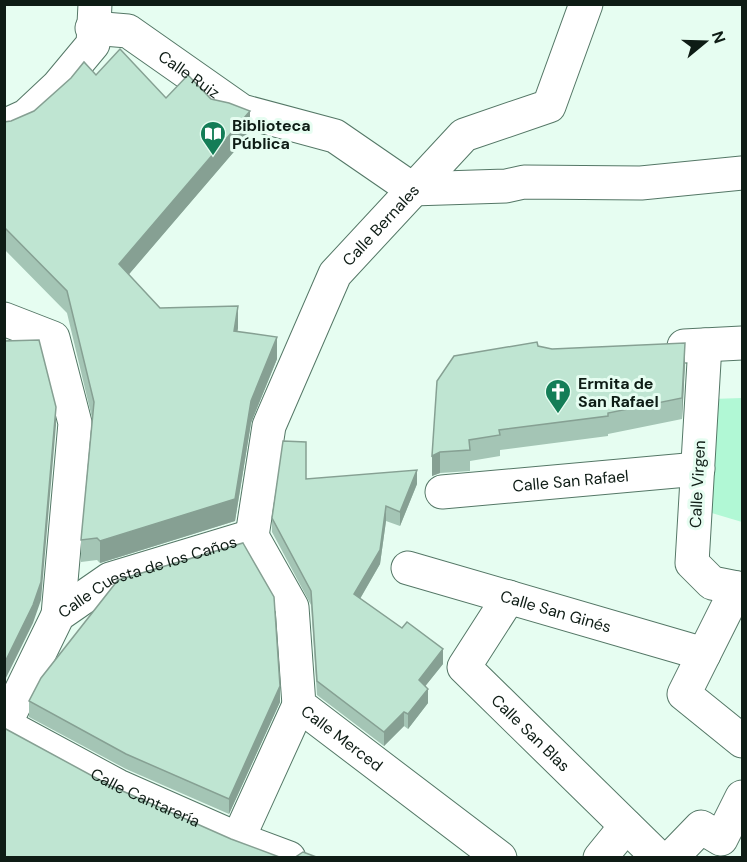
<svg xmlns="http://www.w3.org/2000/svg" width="747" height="862" font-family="'DM Sans',sans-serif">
<rect width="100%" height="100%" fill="#e6fdf1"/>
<path fill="#b1f8d5" d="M742,398V522L705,511L711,399Z"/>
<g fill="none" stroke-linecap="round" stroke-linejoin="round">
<defs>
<g id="minor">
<path id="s1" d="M92,28L128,31L242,111L335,136L412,189"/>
<path d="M4,126L26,116L58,86L93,44L95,4"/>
<path d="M412,189L506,186L524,182L641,183L742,173"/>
<path d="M4,319L53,338L75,423L58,615"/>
<path d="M705,345L692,563L712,583L742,589"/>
<path d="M684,346L742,343"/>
<path id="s2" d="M442,492L698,469"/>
<path id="s3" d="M252,536L269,426L335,274L464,135L549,106L586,4"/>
<path id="s4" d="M252,536L292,607L299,705L500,858"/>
<path id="s5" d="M408,568L704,654"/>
<path d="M737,588L684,694L742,741"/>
<path id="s6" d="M509,597L464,667L659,858"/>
<path id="s7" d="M5,725L118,786L238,839L289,858"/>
<path id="s8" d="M4,726L58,615L110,579L252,536"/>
<path d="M238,839L299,705"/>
<path d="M600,858L626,826"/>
<path d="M671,858L701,827L721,839L742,797"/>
</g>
</defs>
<use href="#minor" stroke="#547766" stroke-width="35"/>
<use href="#minor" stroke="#fff" stroke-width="33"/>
</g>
<path fill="#a4c5b5" d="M96,75L166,98L211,99L250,133L128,275L160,308L238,328L237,331L277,359L251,423L235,521L100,563L97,560L81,562V540L92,418L67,313L4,249V122L11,121L34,111Z
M538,346L552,349L685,364L682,419L608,434V436L500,450V456L470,461V471L440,473L432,476V456Z
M306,479L417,484L400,526L386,521L380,564L360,599L443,664L425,686L428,703L408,729L404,726L384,746L317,695L311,605L272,532V518Z
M29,701L280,702L229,814L126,769L29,717Z"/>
<path fill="#86a093" d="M250,111V133L119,286V264Z
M238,306V328L234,353V331Z
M277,337V359L251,423L235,521L100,563V541L251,401Z
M685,343V364L682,419V398Z
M56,407V425L41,600L33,623L4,682V664Z
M440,452V473L432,476V456Z
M417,470V484L400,526V512Z
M386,506V521L380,564L354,609V594Z
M443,649V664L419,694V680Z
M280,686V702L229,814V799Z
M428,689V703L408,729V714Z
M404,712V726L384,746V732Z"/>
<path fill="#bfe5d2" stroke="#86a093" stroke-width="1.5" d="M120,49L166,98L188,75L211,99L229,103L250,111L119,264L160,308L238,306L234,331L277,337L251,401L235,499L100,541L97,538L81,540L94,402L67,291L4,227V122L11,121L34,111L71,78L84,62L96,75Z
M39,340L56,407L41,582L33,605L4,664V341Z
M537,342L538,346L552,349L685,343L682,398L608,413V416L499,430L500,435L469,440L470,450L440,452L432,456L437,381L454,356Z
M283,441L306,442V479L417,470L400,512L386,506L380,550L354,594L402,628L407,622L443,649L419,680L428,689L408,714L404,712L384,732L317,681L311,591L272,518Z
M243,543L274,597L280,686L229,799L126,754L29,701L41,678L118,580Z
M4,728L109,785L231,839L282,858H4Z
M303,852L319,858H294Z"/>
<defs>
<symbol id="library-pin" viewBox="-11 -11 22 30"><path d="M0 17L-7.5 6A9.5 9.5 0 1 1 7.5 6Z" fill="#147d57" stroke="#e6fdf1"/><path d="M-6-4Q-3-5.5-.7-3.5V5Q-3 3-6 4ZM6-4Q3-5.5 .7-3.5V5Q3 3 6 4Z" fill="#fff"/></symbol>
<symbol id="church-pin" viewBox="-11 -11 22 30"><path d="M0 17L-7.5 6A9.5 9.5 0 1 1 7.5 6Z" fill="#147d57" stroke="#e6fdf1"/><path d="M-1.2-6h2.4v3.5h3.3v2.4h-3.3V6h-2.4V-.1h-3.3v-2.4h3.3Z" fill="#fff"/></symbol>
</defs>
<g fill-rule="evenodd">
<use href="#library-pin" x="198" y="119" width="30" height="40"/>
<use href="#church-pin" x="543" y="377" width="30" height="40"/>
</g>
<g text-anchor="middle" stroke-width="6" stroke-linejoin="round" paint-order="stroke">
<g font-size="16" fill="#0e1c15" stroke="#e6fdf1">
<text dy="6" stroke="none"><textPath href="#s1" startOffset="111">Calle Ruiz</textPath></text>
<text dy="6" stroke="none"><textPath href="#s3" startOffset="344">Calle Bernales</textPath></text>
<text dy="6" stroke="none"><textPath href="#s2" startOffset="129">Calle San Rafael</textPath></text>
<text transform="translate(697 484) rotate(-87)" y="6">Calle Virgen</text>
<text dy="6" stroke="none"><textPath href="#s8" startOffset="222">Calle Cuesta de los Caños</textPath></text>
<text dy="6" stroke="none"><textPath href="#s5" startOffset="154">Calle San Ginés</textPath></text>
<text dy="6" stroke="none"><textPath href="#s6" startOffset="177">Calle San Blas</textPath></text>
<text dy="6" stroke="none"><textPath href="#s4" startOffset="234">Calle Merced</textPath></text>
<text dy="6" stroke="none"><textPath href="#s7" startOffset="158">Calle Cantarería</textPath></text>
</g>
<g font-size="16" font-weight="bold" fill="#0e1c15" stroke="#e6fdf1" text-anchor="start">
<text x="232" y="131">Biblioteca<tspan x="232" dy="18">Pública</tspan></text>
<text x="578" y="389">Ermita de<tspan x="578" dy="18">San Rafael</tspan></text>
</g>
</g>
<rect width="747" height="862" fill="none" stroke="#0e1c15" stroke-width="12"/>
<g transform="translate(705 42) rotate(71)" stroke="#e6fdf1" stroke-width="4.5" paint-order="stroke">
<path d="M0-4.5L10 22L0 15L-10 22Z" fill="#0e1c15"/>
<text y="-9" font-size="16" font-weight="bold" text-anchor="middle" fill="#0e1c15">N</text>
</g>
</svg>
